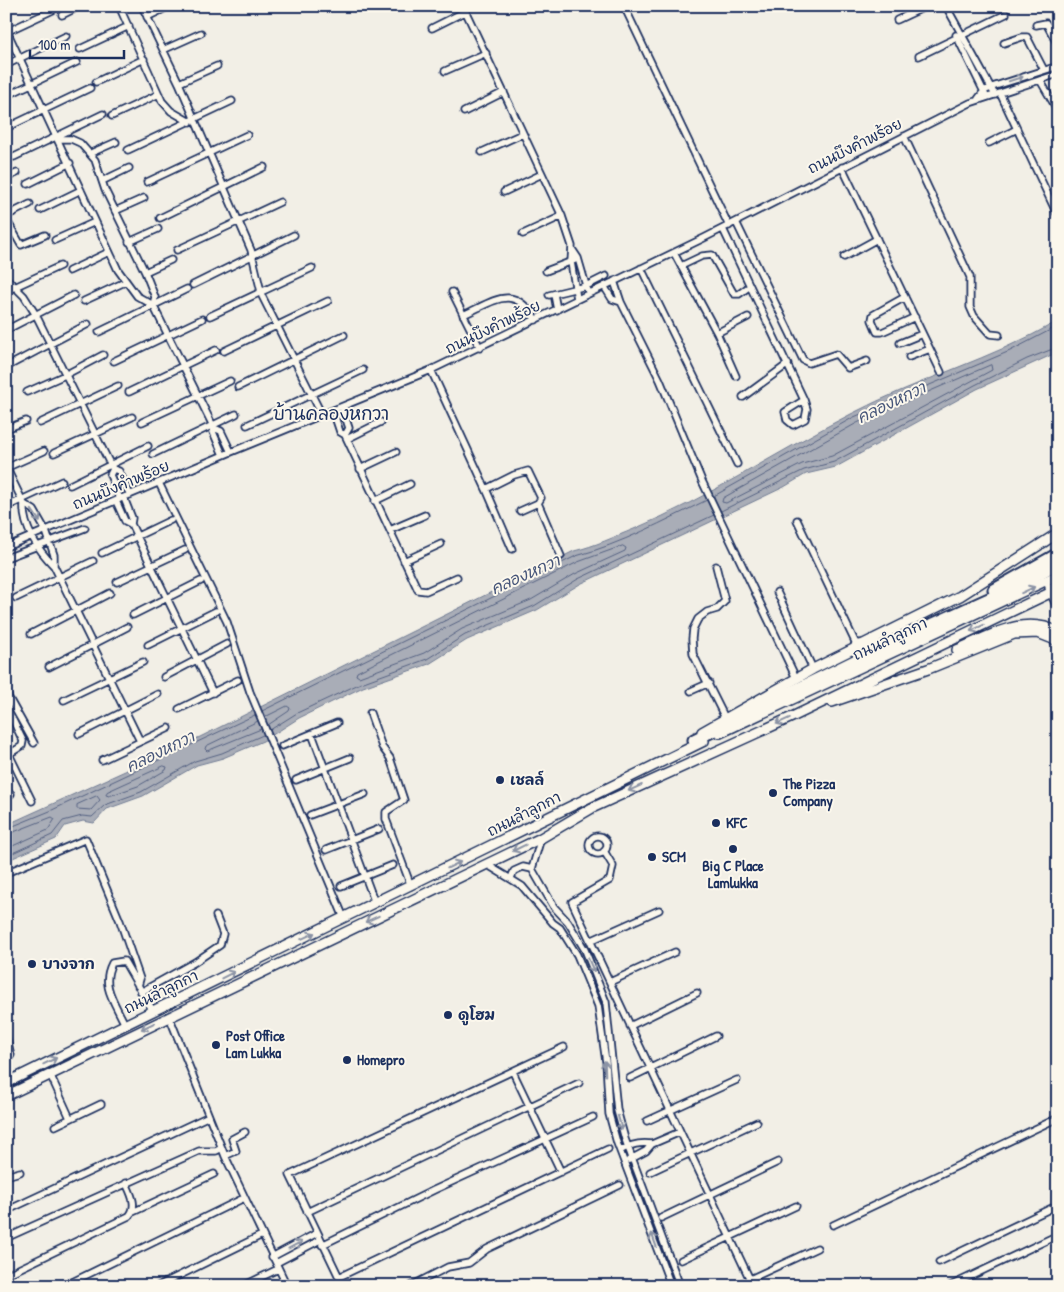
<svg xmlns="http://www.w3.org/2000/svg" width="1064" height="1292" font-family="'Patrick Hand','Playpen Sans Thai',sans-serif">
<rect width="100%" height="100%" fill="#f2efe6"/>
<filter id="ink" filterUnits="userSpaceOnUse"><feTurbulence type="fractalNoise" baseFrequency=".02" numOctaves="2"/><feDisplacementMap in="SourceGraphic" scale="10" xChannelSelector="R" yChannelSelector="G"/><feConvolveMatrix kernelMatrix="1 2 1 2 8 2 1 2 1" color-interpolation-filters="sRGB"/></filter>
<g filter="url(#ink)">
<path fill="#a9adb7" stroke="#707b93" d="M1058,321V352L977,389L836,467L806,474L784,487L580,584L537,610L467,640L429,664L363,687L299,718L263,741L223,758L197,765L143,796L107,809L94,823L83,821L65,826L56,839L6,861V825L200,737L574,551C595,546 614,537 634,529C710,497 778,451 851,414C918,379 992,359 1058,321Z"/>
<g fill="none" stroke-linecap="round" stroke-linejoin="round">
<path stroke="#546182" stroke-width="1" d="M991,365L992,370L832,456L802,464L726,503L722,502L723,498L857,423Z
M714,496L854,417L1010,351L1058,326
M721,511L804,470L834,462L975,385L1027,359L1058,347
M623,546L626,548L625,551L575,574L531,600L462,629L424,653L359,677L356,675L357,672L578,562Z
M262,711L576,556C621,544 664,521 707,500
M265,717L287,706L290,708L289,711L268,725
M258,721L206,746L205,749L207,751L261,729
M270,730L297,713L361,683L427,659L465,635L534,606L578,579L714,515
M164,766L167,767L166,770L138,786L109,796L106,795L107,792Z
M97,796L100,800L91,810L77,809V805Z
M6,829L50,811L255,715
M6,835L52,817L55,819L48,830L6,849
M6,856L52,835L63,821L82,816L92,817L105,805L141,792L195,761L222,753L263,735"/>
<defs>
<path id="street" d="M119,6L162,101L171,111L190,122
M142,6L179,83L251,250L262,296L322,415
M463,6L562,216L572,246L571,262L577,299
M624,6L729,226
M946,6L995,95
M62,15L80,6
M147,17L170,6
M897,20L927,6
M1036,25L1046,23L1058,45
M432,28L466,11
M6,29L118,270L137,296L153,305
M6,32L53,10
M956,35L985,94
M1004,43L1022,37H1027L1044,70
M80,49L129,26
M163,50L201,33
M919,56L1006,14
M6,65L66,36
M445,71L486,53
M1040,80L1058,111
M96,82L144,59
M179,83L217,66
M1000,93L1058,216
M6,96L77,62
M978,99L984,91L992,87L1058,66
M464,112L504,92
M112,116L159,94
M6,128L90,88
M904,136L970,277V307L974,316L990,334L999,335
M58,139H71L80,143L95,160L105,190L145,272L155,297L153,305L214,428L213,432L223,455
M989,143L1017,129
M128,150L232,101
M482,152L522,134
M91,153L116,142
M14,157L103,114
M842,167L941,372
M6,178L17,173
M102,181L129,168
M147,182L247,135
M28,184L70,163
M504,192L542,174
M40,210L81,190
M115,211L144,198
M6,216L30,204
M160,218L264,167
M6,219L21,245L45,235
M736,222L803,360L809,363L836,354L848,368L867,361
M723,229L804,400L807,409L805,419L793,425L787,420L785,412L804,400
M523,234L562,216
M55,240L95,222
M129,242L158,229
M572,249L578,258L587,289
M177,250L280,202
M674,253L717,333L736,376
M844,257L877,239
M681,266L702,256L712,255L734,294H739L750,286
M641,268L737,464
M69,271L109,252
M546,271L575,260
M145,272L171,260
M6,278L24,296L36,315L110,464L113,469L119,471L130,495
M614,281L621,302L660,380L702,481L796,678
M193,285L294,235
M604,286L612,299L621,302
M6,291L60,266
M452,292L480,348
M554,294L557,310
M549,295L586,286L606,276
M905,297L873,315L872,320L877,332H882L915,317
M84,301L125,282
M463,315C495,301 513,283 536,320
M210,316L312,268
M6,330L74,295
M99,332L187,289
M717,333L748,317
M900,343L922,334
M224,351L328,301
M909,357L930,349
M114,361L202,319
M10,365L88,324
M431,370L486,489L514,475L528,471L541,498L538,503L561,556
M238,387L344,335
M6,390L7,389
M27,392L65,375L103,355
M129,392L216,350
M743,397L788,364
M342,407L349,428L345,435
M333,411L340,432L345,435L418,590L426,591L457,577
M142,422L230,381
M40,423L118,386
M247,425L363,370
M214,428L221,431L231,452
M6,429L26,421
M347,439L381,422
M54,453L132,417
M153,454L236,414
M6,467L24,504L34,510L46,531L54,555V566
M6,468L44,451
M113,469L110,475L120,499
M360,469L396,452
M159,483L227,622L250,692L344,918
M70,485L148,446
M486,489L512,549
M124,498L132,518L131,524L213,693
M116,501L125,521L131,524
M375,501L410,484
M24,504C22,526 38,550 54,566L140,741
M6,507L62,481
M520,511L538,503
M797,520L857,646
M390,530L425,515
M6,547L231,452L431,370L704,238L970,103L1058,74
M102,553L171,520
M6,558L85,528
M404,561L441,544
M716,566L725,601L717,609L707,612L698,619L693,629L692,639L693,654L725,718
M117,582L185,550
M777,592L813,669
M16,598L93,561
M133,615L201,581
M31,634L110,593
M148,645L216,611
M49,667L127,627
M164,677L227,644
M691,691L709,683
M6,693L34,743
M64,700L143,662
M6,706L23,741L22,746L9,754L32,801
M179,709L238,680
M370,713L382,747L390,758L404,800L386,812V819L411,886
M79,734L158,694
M312,734L375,903
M282,746L337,723
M102,760L169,728
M296,780L350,758
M6,796L11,794
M310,815L365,794
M589 845a9 9 0 1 1 18 0a9 9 0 1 1-18 0Z
M541,838L532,869L554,907L568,922L585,950L606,1002L617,1110L625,1139L680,1286
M326,850L379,829
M604,851L613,866L610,880L572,902L753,1286
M486,864L522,886L553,923L560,928L577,955L598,1006L606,1062L609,1114L617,1143L671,1286
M6,873L86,839L120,921L140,979L138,986
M511,878L514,871L523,867L532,869
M341,886L393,865
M590,941L659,910
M610,982L675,952
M141,992L195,962L220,945L223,934L216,916
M169,1016L225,1156L287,1286
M125,1025C115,1002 100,986 112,963L124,961L153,1011
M630,1026L697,993
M6,1036L11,1055L6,1061
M564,1047L290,1175L339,1277L608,1149
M513,1072L561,1172
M50,1074L70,1118
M630,1078L716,1036
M647,1121L737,1080
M55,1126L101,1104
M620,1151C631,1144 640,1142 652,1144
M225,1156L236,1151L232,1139L245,1132
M629,1160L646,1151L652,1144L680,1132
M650,1172L757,1122
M6,1176L20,1172
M6,1211L209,1116
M133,1212L214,1174
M307,1212L579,1083
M661,1218L778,1162
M833,1225L1058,1118
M6,1238L199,1151H216L222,1148
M322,1245L434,1190L593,1117
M272,1257L317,1233
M681,1260L796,1206
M939,1262L1058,1205
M276,1263L320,1240
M6,1275L129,1216C138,1206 131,1194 126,1183
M64,1286L244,1198
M158,1286L262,1235
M243,1286L278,1269
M411,1286L448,1267L469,1263L487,1249L620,1185
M735,1286L817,1248
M950,1286L1058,1235
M1054,1286L1058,1284"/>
<path id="secondary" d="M1050,588L1058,606
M957,650C990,636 1023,614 1058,632
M832,702L928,669L1014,634L1038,633L1058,641
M702,732L813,669L960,596L1058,533
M720,733L1058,575
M6,1083L704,741
M6,1096L541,838L592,808L792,717L1058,589"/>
<path id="highway" d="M994,590L1058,554
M857,646H881
M694,740L885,646L1013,588L1058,563"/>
</defs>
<use href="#street" stroke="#1b2f5e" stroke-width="9"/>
<use href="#secondary" stroke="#1b2f5e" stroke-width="12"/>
<use href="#highway" stroke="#1b2f5e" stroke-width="15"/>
<use href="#street" stroke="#fbf7ec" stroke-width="5.5"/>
<use href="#secondary" stroke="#fbf7ec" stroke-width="9"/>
<use href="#highway" stroke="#fbf7ec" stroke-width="11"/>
</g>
<defs><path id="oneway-shaft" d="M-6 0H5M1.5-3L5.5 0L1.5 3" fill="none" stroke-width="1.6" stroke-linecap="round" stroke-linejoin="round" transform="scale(1.25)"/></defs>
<g stroke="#8b93a5">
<use href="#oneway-shaft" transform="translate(1016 79) rotate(-18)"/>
<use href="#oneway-shaft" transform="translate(36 516) rotate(56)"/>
<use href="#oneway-shaft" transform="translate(1028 590) rotate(-25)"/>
<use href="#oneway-shaft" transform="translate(977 628) rotate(155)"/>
<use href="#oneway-shaft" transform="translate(783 721) rotate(156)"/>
<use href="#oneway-shaft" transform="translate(635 788) rotate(156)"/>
<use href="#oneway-shaft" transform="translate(519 848) rotate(154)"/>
<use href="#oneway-shaft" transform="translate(454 865) rotate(-26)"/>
<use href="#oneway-shaft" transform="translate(372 919) rotate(155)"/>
<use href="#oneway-shaft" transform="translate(308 936) rotate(-25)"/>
<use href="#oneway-shaft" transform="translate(591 965) rotate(66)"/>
<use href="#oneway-shaft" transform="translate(228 975) rotate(-27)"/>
<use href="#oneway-shaft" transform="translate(148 1026) rotate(154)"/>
<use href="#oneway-shaft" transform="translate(50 1061) rotate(-26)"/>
<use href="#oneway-shaft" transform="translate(605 1068) rotate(-92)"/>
<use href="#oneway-shaft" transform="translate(620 1123) rotate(74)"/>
<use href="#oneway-shaft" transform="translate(654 1240) rotate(-110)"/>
<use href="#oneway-shaft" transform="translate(295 1245) rotate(-28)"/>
</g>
</g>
<g fill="#1b2f5e" stroke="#fbf7ec" stroke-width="2">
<circle cx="500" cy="780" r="5"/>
<circle cx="773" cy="793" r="5"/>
<circle cx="716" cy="823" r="5"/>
<circle cx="733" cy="849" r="5"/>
<circle cx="652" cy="857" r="5"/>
<circle cx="32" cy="964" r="5"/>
<circle cx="448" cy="1015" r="5"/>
<circle cx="216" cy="1045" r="5"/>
<circle cx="347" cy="1060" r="5"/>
</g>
<g text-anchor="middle" stroke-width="4" stroke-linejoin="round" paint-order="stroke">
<g font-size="15" fill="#1b2f5e" stroke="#fbf7ec">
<text transform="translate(855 146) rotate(-27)" y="5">ถนนบึงคำพร้อย</text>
<text transform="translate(493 327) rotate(-26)" y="5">ถนนบึงคำพร้อย</text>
<text transform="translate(121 485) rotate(-23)" y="5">ถนนบึงคำพร้อย</text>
<text transform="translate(890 639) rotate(-25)" y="5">ถนนลำลูกกา</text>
<text transform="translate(524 814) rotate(-27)" y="5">ถนนลำลูกกา</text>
<text transform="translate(161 992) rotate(-26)" y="5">ถนนลำลูกกา</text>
</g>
<g font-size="15" font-weight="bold" fill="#1b2f5e" stroke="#fbf7ec" text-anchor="start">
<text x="510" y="785">เชลล์</text>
<text x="783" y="789">The Pizza<tspan x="783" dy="17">Company</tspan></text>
<text x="726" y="828">KFC</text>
<text x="662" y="862">SCM</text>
<text x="733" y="871" text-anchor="middle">Big C Place<tspan x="733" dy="17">Lamlukka</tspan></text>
<text x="42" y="969">บางจาก</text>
<text x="458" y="1020">ดูโฮม</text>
<text x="226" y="1041">Post Office<tspan x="226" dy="17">Lam Lukka</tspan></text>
<text x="357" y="1065">Homepro</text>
</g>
<g font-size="16" font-style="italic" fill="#465579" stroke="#fbf7ec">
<text transform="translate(891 402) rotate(-26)" y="6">คลองหกวา</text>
<text transform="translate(525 574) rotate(-24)" y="6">คลองหกวา</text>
<text transform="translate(160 751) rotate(-26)" y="6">คลองหกวา</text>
</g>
<g font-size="18" fill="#1b2f5e" stroke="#fbf7ec">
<text x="331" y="420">บ้านคลองหกวา</text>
</g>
</g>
<rect width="1064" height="1292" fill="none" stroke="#fbf7ec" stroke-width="25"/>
<rect x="12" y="12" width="1039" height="1267" fill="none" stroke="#1b2f5e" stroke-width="2" filter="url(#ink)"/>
<path d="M30 50v8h94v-8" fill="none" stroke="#1b2f5e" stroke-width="2.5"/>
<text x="38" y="50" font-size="15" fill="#1b2f5e" stroke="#fbf7ec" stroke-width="4" paint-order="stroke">100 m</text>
</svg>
